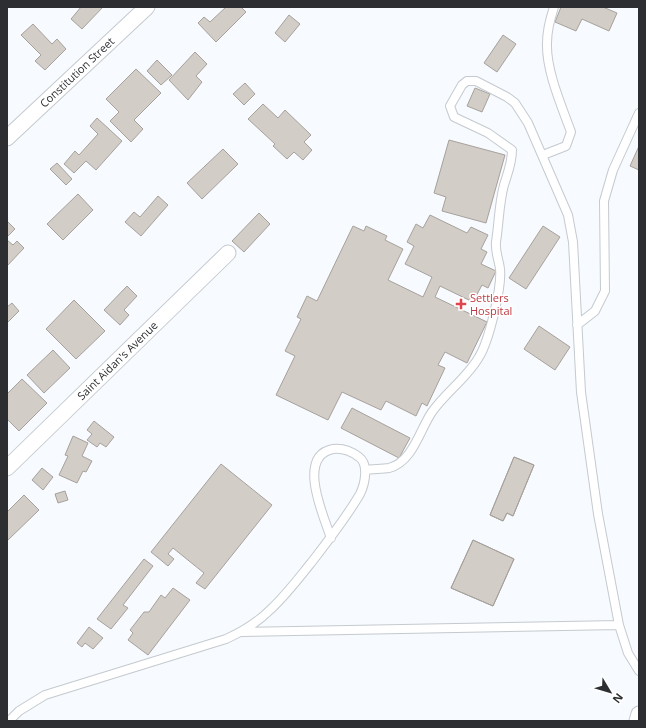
<svg xmlns="http://www.w3.org/2000/svg" width="646" height="728" font-family="'Open Sans',sans-serif">
<rect width="100%" height="100%" fill="#f7fafe"/>
<path fill="#d2cdc7" stroke="#a7a19c" d="M81,7H103L82,29L71,19Z
M226,7H241L246,12L216,42L198,23L204,17L210,22Z
M561,7H603L617,13L609,31L582,19L576,31L555,22Z
M289,15L300,24L285,42L275,33Z
M33,24L52,44L57,39L66,49L45,70L35,61L41,55L21,35Z
M503,35L516,44L497,72L484,63Z
M195,52L207,64L196,76L202,82L188,100L169,80Z
M157,60L172,75L161,85L147,71Z
M136,69L161,93L134,120L143,129L131,142L110,121L119,112L106,99Z
M245,83L255,94L244,105L233,94Z
M475,88L490,94L482,112L467,106Z
M263,104L278,118L285,110L311,135L304,142L312,150L303,160L294,152L287,159L273,146L275,144L248,119Z
M97,118L122,141L96,170L86,161L74,173L64,164L75,151L79,155L98,134L90,126Z
M449,140L505,155L486,223L442,211L446,197L434,193Z
M639,146V170L630,166Z
M223,149L238,164L202,199L187,183Z
M57,163L72,179L66,185L50,169Z
M78,194L93,210L63,240L47,224Z
M158,196L168,205L141,236L125,222L134,212L140,217Z
M259,213L270,224L244,252L232,241Z
M430,215L467,233L471,227L488,235L481,249L487,252L481,264L496,271L488,288L482,285L473,302L440,286L435,297L487,322L467,363L445,352L438,365L445,368L427,406L422,403L416,416L386,401L381,410L342,392L328,420L276,395L295,356L285,351L301,319L297,317L307,296L317,301L353,226L364,231L366,226L387,236L385,240L403,249L388,280L423,297L432,277L405,264L414,246L407,242L416,224L423,228Z
M8,222L15,229L7,237V224Z
M543,226L560,237L526,289L509,278Z
M7,240L13,245L17,241L24,248L7,266Z
M127,286L137,296L124,310L129,315L120,325L104,310Z
M74,300L105,331L76,359L46,329Z
M12,303L19,311L7,323V307Z
M539,326L570,347L555,370L524,349Z
M53,350L70,368L44,393L27,375Z
M22,379L47,403L19,431L7,419V394Z
M352,408L410,438L399,458L341,428Z
M94,421L114,437L106,447L100,443L97,447L87,440L92,434L87,430Z
M73,436L88,443L82,456L92,461L86,472L83,471L77,483L59,475L68,456L65,455Z
M514,457L534,465L513,516L507,513L503,521L490,515Z
M514,457L534,465L513,516L507,513L503,521L490,515Z
M221,464L272,505L205,589L196,583L204,573L173,548L168,554L174,559L168,566L151,552Z
M42,468L53,477L43,490L32,480Z
M65,491L68,500L58,503L55,494Z
M24,495L39,510L7,541V512Z
M473,540L514,559L493,606L451,588Z
M473,540L514,559L493,606L451,588Z
M144,559L153,566L123,605L128,608L111,629L97,619Z
M173,588L190,600L148,655L128,640L133,633L130,630L144,612H149L161,595L165,598Z
M89,627L103,638L93,649L85,643L82,647L77,643Z"/>
<g fill="none" stroke-linecap="round" stroke-linejoin="round">
<defs>
<path id="service" d="M543,155L566,146L571,132C562,107 546,71 547,43C547,31 550,19 554,7
M577,325L595,311L605,291L604,201L613,170L639,113
M365,470C373,469 382,469 389,468C413,462 420,429 432,412C446,392 467,378 479,357C489,341 502,287 500,269C499,260 495,252 496,242C499,223 499,203 504,185C508,172 512,163 512,150L488,133L454,117L450,106L462,85L467,81H476L507,97L515,103L528,123L568,215L573,242L581,392L598,514L619,625L628,653L639,671
M242,632L619,625
M9,721L19,711L45,695L226,639C242,632 258,622 271,609C286,595 298,579 311,563C328,541 346,518 360,494C365,484 369,464 359,457C351,451 342,448 333,449C296,456 324,517 331,538"/>
<g id="minor">
<path id="s1" d="M7,138L147,7"/>
<path id="s2" d="M7,468L228,253"/>
<path d="M637,721L639,714"/>
</g>
</defs>
<use href="#service" stroke="#c4cacf" stroke-width="10"/>
<use href="#minor" stroke="#c4cacf" stroke-width="17"/>
<use href="#service" stroke="#fff" stroke-width="8"/>
<use href="#minor" stroke="#fff" stroke-width="15"/>
</g>
<path fill="#e0444e" stroke="#fff" stroke-width="1.5" d="M459 298h4v4h4v4h-4v4h-4v-4h-4v-4h4z"/>
<g text-anchor="middle" stroke-width="3" stroke-linejoin="round" paint-order="stroke">
<g font-size="11" fill="#2c2e31" stroke="#fff">
<text dy="4" stroke="none"><textPath href="#s1" startOffset="96">Constitution Street</textPath></text>
<text dy="4" stroke="none"><textPath href="#s2" startOffset="154">Saint Aidan's Avenue</textPath></text>
</g>
<g font-size="11" fill="#be3a42" stroke="#fff" text-anchor="start">
<text x="470" y="302">Settlers<tspan x="470" dy="13">Hospital</tspan></text>
</g>
</g>
<rect width="646" height="728" fill="none" stroke="#2c2e31" stroke-width="16"/>
<g transform="translate(610 692) rotate(128)" stroke="#ffffff" stroke-width="3" paint-order="stroke">
<path d="M0-3L7 15L0 10L-7 15Z" fill="#2c2e31"/>
<text y="-6" font-size="11" font-weight="bold" text-anchor="middle" fill="#2c2e31">N</text>
</g>
</svg>
